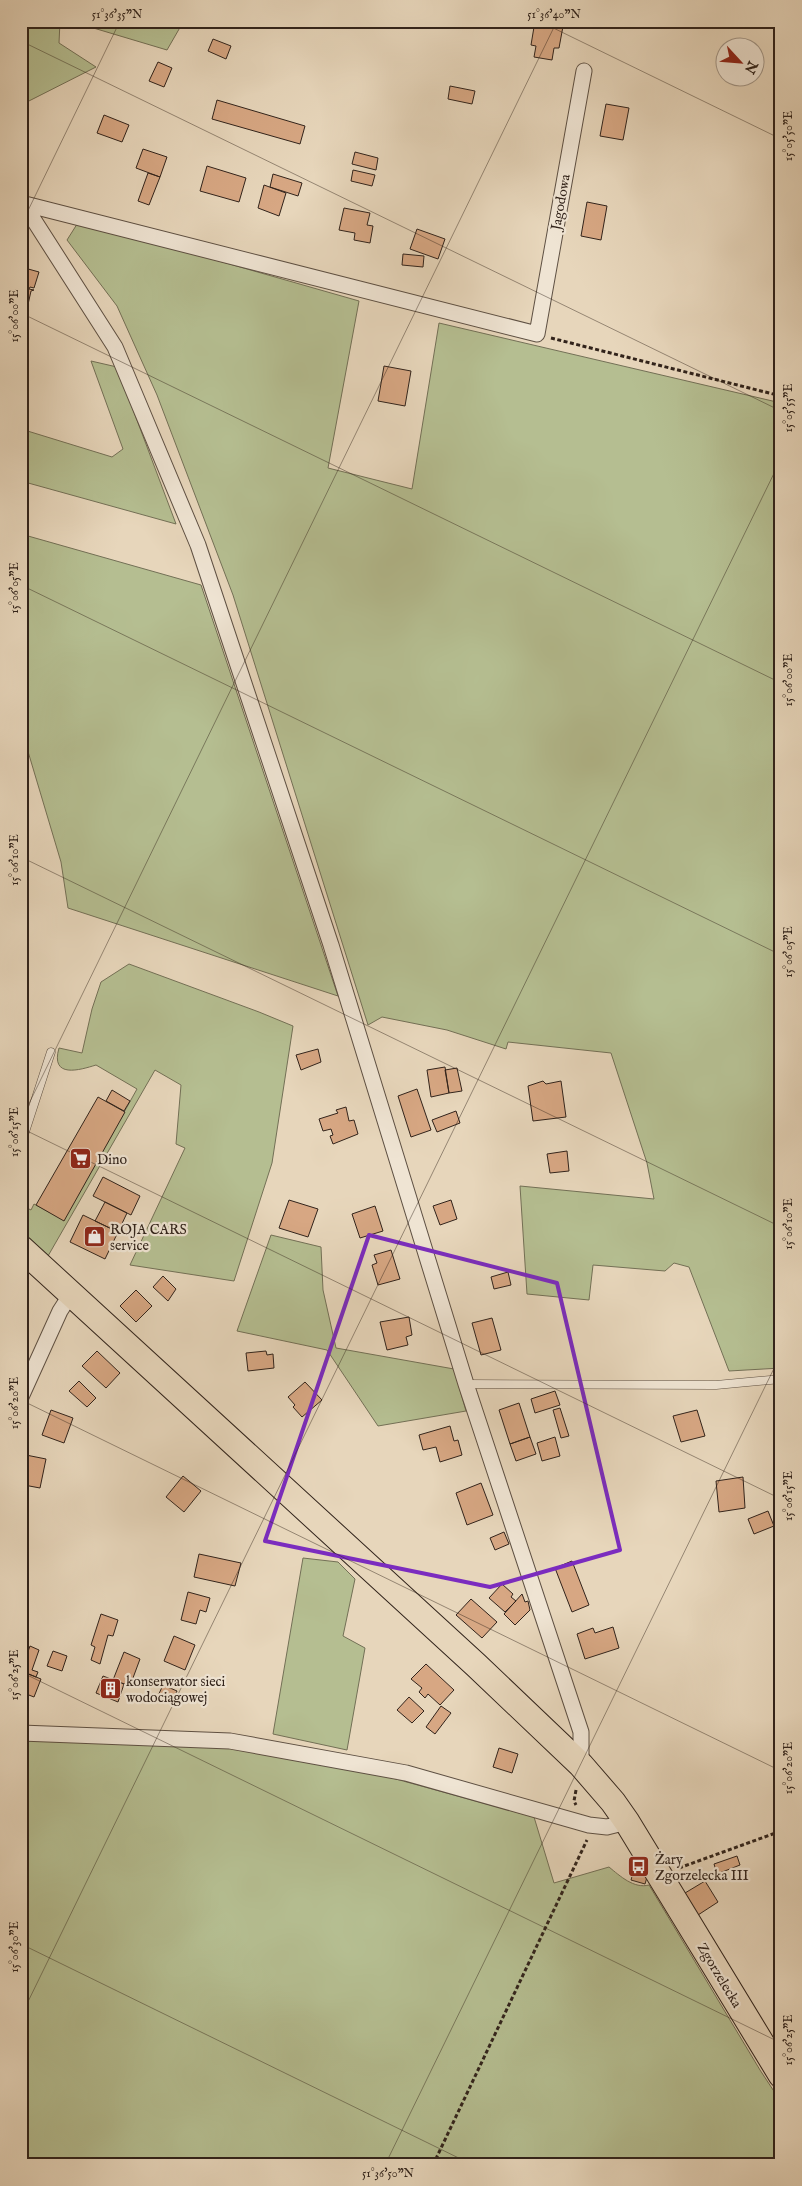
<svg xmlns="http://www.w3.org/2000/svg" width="802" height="2186" font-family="'IM FELL English',serif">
<rect width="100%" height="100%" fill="#e7d6bb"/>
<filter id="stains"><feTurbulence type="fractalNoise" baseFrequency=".004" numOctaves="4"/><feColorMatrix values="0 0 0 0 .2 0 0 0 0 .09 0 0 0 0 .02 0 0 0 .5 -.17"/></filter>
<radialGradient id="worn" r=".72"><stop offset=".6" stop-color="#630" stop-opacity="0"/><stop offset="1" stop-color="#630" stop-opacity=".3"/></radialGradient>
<path fill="#b5be91" stroke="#737056" d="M21,21H60L59,43L96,67L21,105Z
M70,21H181L182,24L167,50Z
M79,221L359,301L328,468L412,489L439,323L781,403V1368L729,1371L689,1267L674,1263L665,1271L593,1265L589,1300L527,1294L520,1186L654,1199L647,1163L611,1053L508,1042L506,1049L447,1030L382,1017L368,1025L233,595L157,395L117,306L67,240Z
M91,361L117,367L176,524L21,481V429L112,457L123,449Z
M21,534L201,585L338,996L68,908L61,862L21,728Z
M129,964L259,1012L293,1026L272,1163L234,1281L130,1265L185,1148L176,1144L181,1085L155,1070L48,1256L21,1232V1205L31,1210L34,1204L64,1220L137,1089L96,1065C80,1070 50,1079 59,1048L82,1053L92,1009L101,982Z
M271,1235L321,1247L323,1290L336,1348L454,1369L466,1411L378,1426L327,1350L237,1331Z
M303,1558L338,1562L355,1579L343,1636L365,1648L347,1750L273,1734Z
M21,1732L170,1737L334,1762L534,1817L554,1883L609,1867C620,1876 634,1889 649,1885L760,2070L781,2102V2165H21Z"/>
<path fill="#d7a783" stroke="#31231b" d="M535,21H564L559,48H554L552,60L534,57L536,46L531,45Z
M213,39L231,46L226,59L208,51Z
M158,62L172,68L164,87L149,81Z
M450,86L475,91L472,104L448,99Z
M217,100L305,126L300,144L212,119Z
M606,104L629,108L623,140L600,136Z
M104,115L129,125L122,142L97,133Z
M143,149L167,157L160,177L136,168Z
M355,152L378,158L376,170L352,164Z
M207,166L246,178L239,202L200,191Z
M353,170L375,175L372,186L351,181Z
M148,173L160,177L149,205L138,201Z
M273,174L302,183L298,196L270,187Z
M264,185L286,193L279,216L258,208Z
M587,202L607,206L601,240L581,236Z
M344,208L370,213L367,225L373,226L370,243L354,240L355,233L339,230Z
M417,229L445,239L438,259L410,249Z
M403,254L424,256L423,267L402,265Z
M21,267L39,272L34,288L30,287L29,289L34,290L31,291L27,309H24L23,329H21V287H24V285H21Z
M384,366L411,371L405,406L378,401Z
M318,1049L321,1062L301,1070L296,1055Z
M445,1067L449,1093L431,1097L427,1070Z
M457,1068L462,1091L449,1093L445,1070Z
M543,1081L546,1084L561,1081L566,1117L533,1121L528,1086Z
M417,1089L431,1130L411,1137L398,1096Z
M112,1090L130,1101L124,1111L106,1101Z
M98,1097L125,1112L64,1221L36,1205Z
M346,1107L349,1121L354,1120L358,1134L333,1144L330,1136L333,1135L331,1129L323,1131L319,1119L338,1113L336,1110Z
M456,1111L460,1123L437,1132L432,1120Z
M567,1151L569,1171L550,1173L547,1154Z
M103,1177L140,1196L131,1215L93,1196Z
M289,1200L318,1209L308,1237L279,1228Z
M451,1200L457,1219L440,1225L433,1206Z
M105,1202L127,1213L118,1232L95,1221Z
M375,1206L383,1231L360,1238L352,1214Z
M83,1215L118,1232L105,1259L70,1242Z
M391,1250L400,1279L378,1285L372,1265L377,1263L374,1255Z
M508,1272L511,1285L494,1289L491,1277Z
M163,1276L176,1289L168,1301L153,1287Z
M136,1290L152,1306L136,1322L120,1306Z
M409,1317L412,1335L406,1337L408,1345L387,1350L380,1322Z
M492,1318L501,1350L481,1355L472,1323Z
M97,1351L120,1373L106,1388L82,1366Z
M266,1351L267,1355L273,1354L274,1368L248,1371L246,1353Z
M79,1381L96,1398L87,1407L69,1391Z
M305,1382L322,1400L302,1417L293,1407L295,1405L288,1397Z
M555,1391L560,1405L535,1413L531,1399Z
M519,1403L530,1437L510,1444L499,1410Z
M560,1408L569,1436L561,1438L553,1410Z
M51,1410L73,1418L64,1443L42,1435Z
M697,1410L705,1436L681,1442L673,1416Z
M450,1426L454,1441L458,1440L462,1455L440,1462L436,1447L423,1450L419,1435Z
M781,1432V1453L774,1434Z
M530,1437L536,1454L516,1461L510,1444Z
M555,1437L560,1456L542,1461L537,1443Z
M21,1454L46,1459L40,1488L24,1485L26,1474L21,1473Z
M183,1476L201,1491L184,1512L166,1497Z
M743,1477L745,1508L719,1512L716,1481Z
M481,1483L493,1515L467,1525L456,1493Z
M768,1511L774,1526L754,1534L748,1519Z
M504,1532L509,1544L495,1550L490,1538Z
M199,1554L241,1563L235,1586L194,1577Z
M572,1561L589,1605L572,1612L555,1568Z
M502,1584L513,1594L511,1597L516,1601L505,1612L489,1598Z
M188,1592L210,1598L206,1612L200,1610L196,1624L181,1620Z
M522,1594L525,1602L528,1601L530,1610L515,1625L504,1614Z
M471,1599L497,1622L482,1638L456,1615Z
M101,1614L118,1620L113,1636L108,1635L100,1664L91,1660L95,1647L91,1645Z
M613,1627L619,1648L585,1659L577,1634L593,1628L595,1633Z
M174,1636L195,1645L185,1670L164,1661Z
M30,1646L39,1650L32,1670L38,1672L36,1677L21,1671Z
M53,1651L67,1656L62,1671L47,1666Z
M124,1652L140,1659L130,1686L113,1680Z
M426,1664L454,1690L440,1705L428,1694L425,1698L419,1692L422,1688L411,1679Z
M21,1671L41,1679L34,1697L21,1692Z
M103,1676L124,1684L118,1702L96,1693Z
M163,1685L177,1691L171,1704L157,1698Z
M409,1697L424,1711L412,1723L397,1710Z
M441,1706L451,1713L435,1734L426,1727Z
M499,1748L518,1754L512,1773L493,1767Z
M737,1856L740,1865L717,1874L714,1864Z
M633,1873L647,1877L645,1884L631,1880Z
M705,1881L718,1902L698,1915L685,1893Z"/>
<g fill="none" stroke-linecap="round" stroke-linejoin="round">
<defs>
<path id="service" d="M21,1144L51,1052
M466,1384L716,1385L781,1379"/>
<path id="minor" d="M21,200L115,347L198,545L331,945L466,1384L581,1732V1765
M21,203L537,334L584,71
M21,1397L60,1311L71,1294
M21,1733L230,1741L406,1773L589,1825L607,1827L627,1822"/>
<path id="primary" d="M21,1248L476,1665L581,1765L613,1802L627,1822L781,2075"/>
</defs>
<use href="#service" stroke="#5e5043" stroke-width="9"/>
<use href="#minor" stroke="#5e5043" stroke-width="17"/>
<use href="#primary" stroke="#31231b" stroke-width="27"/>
<path stroke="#31231b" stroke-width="3" stroke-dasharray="4 2.5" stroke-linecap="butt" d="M551,338L781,396
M576,1790L574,1801L576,1805
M679,1868L781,1831
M433,2165L587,1840"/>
<use href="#service" stroke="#efe4d3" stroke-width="8"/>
<use href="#minor" stroke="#efe4d3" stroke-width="15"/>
<use href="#primary" stroke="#e7d6bb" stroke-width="25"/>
</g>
<path fill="none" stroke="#7b2cbf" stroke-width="4" stroke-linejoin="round" d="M369,1235L557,1283L620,1550L490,1587L265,1541Z"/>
<path fill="none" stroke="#31231b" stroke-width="1" stroke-opacity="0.45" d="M539,21L781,139M21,41L781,411M21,225L120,21M21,313L781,683M21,585L781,955M21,857L781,1227M21,1120L557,21M21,1128L781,1499M21,1400L781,1771M21,1672L781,2043M21,1944L473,2165M21,2016L781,459M385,2165L781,1354"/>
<defs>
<symbol id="supermarket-square" viewBox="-11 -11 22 22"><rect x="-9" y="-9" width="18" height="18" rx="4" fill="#8f2418" stroke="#efe4d3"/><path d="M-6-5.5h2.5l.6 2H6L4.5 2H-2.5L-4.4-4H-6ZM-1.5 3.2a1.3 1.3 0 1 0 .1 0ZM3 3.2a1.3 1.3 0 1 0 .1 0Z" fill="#fff"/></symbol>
<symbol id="shop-square" viewBox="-11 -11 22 22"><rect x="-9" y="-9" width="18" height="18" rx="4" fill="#8f2418" stroke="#efe4d3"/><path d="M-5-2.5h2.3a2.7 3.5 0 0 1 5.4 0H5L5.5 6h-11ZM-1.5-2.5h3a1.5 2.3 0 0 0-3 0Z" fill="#fff"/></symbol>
<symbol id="building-square" viewBox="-11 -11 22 22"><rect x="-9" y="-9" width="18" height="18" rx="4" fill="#8f2418" stroke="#efe4d3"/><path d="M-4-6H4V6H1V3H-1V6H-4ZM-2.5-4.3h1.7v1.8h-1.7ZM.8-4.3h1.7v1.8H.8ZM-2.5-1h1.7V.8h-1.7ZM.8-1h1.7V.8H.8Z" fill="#fff"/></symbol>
<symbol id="bus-square" viewBox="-11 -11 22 22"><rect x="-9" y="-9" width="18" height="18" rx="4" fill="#8f2418" stroke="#efe4d3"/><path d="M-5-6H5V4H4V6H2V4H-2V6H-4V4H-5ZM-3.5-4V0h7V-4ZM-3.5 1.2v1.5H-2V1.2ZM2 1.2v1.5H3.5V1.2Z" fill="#fff"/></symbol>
</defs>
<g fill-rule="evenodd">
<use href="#supermarket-square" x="68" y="1146" width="25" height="25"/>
<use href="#shop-square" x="82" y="1224" width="25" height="25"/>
<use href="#building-square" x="98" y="1676" width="25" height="25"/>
<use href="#bus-square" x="626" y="1854" width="25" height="25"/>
</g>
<g text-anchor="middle" stroke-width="4.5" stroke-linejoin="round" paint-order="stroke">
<g font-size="14" fill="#31231b" stroke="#efe4d3">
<text transform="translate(560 202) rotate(-80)" y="5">Jagodowa</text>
<text transform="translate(720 1975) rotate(59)" y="5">Zgorzelecka</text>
</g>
<g font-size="14" fill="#31231b" stroke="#efe4d3" text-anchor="start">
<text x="97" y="1164">Dino</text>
<text x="110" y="1234">ROJA CARS<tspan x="110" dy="16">service</tspan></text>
<text x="126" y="1686">konserwator sieci<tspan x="126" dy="16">wodociągowej</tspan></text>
<text x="655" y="1864">Żary<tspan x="655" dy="16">Zgorzelecka III</tspan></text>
</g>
</g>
<rect width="802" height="2186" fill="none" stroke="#e7d6bb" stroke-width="55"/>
<g transform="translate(740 62) rotate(116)"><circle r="24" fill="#efe4d3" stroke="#a39789"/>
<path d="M0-4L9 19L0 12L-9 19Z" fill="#8f2418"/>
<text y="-8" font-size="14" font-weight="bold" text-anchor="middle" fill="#31231b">N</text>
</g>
<rect x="28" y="28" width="746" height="2130" fill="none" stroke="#31231b" stroke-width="2"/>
<g font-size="12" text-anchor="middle" fill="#31231b">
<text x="117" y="18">51°36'35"N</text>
<text x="554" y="18">51°36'40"N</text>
<text transform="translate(788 136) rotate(-90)" y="4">15°05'50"E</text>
<text transform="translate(14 316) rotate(-90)" y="4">15°06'00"E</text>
<text transform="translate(788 408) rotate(-90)" y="4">15°05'55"E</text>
<text transform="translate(14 588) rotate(-90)" y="4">15°06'05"E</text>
<text transform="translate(788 680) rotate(-90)" y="4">15°06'00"E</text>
<text transform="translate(14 860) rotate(-90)" y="4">15°06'10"E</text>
<text transform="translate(788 952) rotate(-90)" y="4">15°06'05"E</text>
<text transform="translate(14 1132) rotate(-90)" y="4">15°06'15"E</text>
<text transform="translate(788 1224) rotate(-90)" y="4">15°06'10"E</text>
<text transform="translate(14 1403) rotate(-90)" y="4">15°06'20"E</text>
<text transform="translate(788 1496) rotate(-90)" y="4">15°06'15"E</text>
<text transform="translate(14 1675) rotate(-90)" y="4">15°06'25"E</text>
<text transform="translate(788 1768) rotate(-90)" y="4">15°06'20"E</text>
<text transform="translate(14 1947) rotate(-90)" y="4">15°06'30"E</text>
<text transform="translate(788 2040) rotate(-90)" y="4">15°06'25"E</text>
<text x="388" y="2177">51°36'50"N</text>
</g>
<rect width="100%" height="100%" filter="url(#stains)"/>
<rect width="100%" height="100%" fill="url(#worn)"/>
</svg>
